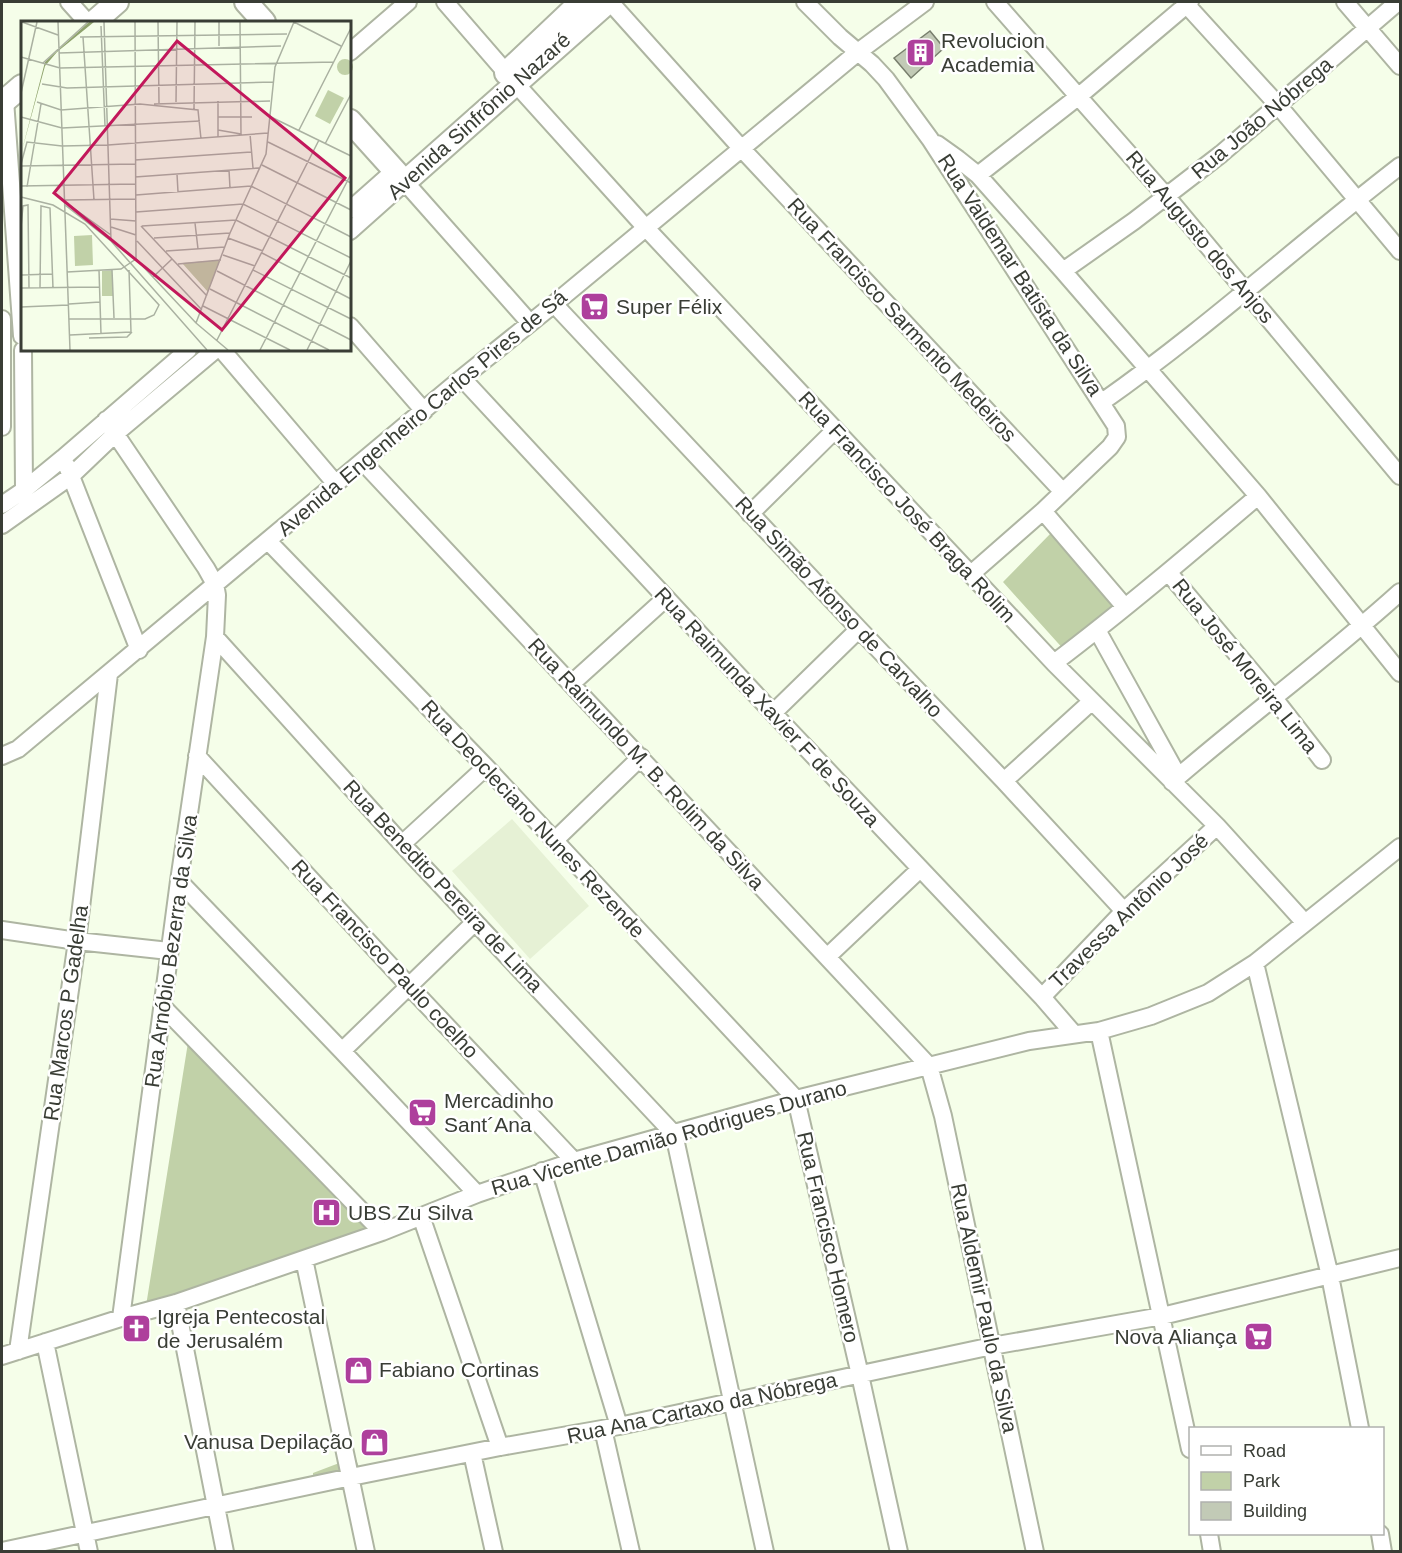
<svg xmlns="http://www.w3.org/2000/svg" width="1402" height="1553" font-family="Helvetica,sans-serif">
<rect width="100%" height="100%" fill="#f5fee9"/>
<path fill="#e6f1d5" d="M512,819L589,906L530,959L452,871Z"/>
<path fill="#c1d1a8" d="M1052,532L1119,612L1066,652L1003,582Z
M190,1030L380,1230L146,1306Z
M355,1457L359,1467L313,1479V1473Z"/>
<path fill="#c2cab6" stroke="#787f6d" stroke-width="1.5" d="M930,31L944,48L911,78L894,58Z"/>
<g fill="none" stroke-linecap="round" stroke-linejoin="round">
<defs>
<path id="street" d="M69,2L87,22
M445,2L516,84L646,228L1054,663L1217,826L1305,923
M610,2L741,148L1063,492
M805,2L840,37L872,64L886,79L930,139L1116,426L1117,437L1110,447L1043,511L971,574
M995,2L1166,196L1400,476
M1184,2L1277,104L1400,251
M1345,2L1400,66
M350,52L408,2
M5,100L22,336
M937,144L958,159L978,175L1063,271L1258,496L1400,673
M978,175L1079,96L1190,2
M350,210L394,171
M350,231L405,182L530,323
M1063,271L1134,221L1221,154L1398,2
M554,304L859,629L1004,781L1124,911
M2,319V427
M350,326L424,411
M23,350L24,490L25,497
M222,350L336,484
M462,378L773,713L1042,997L1074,1034
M1102,402C1206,329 1300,243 1400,166
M106,420L206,568L215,584L217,595L215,637L179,881L121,1318
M363,462L929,1066L943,1116L1035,1552
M67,466L139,650
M2,505L24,490L63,458L188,350
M1043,511L1125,607
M750,514L835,430
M2,525L71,476L116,433L215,350
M268,541L486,767L796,1099L860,1375L899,1552
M1168,572L1273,697L1322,760
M1097,630L1178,776
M215,637L402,844L674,1134L765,1552
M1054,663C1124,610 1191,553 1258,496
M571,684L666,598
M773,713L859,629
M2,756L18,749L462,378L554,304L858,52L925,2
M197,756L409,986L574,1161
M1004,781L1092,701
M1172,782C1247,717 1327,658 1400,592
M554,841L641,757
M402,844L486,767
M179,881L342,1051L477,1194
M2,930L77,941L169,951
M827,957L920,869
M1255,963L1330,1276L1360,1428
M1042,997L1124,911L1217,826
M163,1007L382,1232
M1099,1031L1190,1449
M342,1051L475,922
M542,1171L619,1426
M421,1216L500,1447
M304,1259L366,1552
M176,1303L225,1552
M45,1342L89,1552
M18,1351L77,941L109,674
M2,1356L121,1318L176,1303L382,1232L477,1194L574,1161L796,1099L1029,1041L1099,1031L1151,1016L1208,993L1255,963L1400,847
M603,1429L631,1552
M472,1453L494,1552
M1209,1534L1212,1552
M1380,1534L1383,1552
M2,1551L351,1477L500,1447L619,1426L992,1346L1162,1316L1400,1258"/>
<path id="secondary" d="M246,2L264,22
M94,22L117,2
M506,73L581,2
M2,103L22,86
M350,121L405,182L608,2"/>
</defs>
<use href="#street" stroke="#aeb5a2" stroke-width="20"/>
<use href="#secondary" stroke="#aeb5a2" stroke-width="26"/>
<use href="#street" stroke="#fff" stroke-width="16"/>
<use href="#secondary" stroke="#fff" stroke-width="22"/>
</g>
<defs>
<symbol id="building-square" viewBox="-11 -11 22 22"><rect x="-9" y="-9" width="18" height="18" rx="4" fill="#ae3f9c" stroke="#fff"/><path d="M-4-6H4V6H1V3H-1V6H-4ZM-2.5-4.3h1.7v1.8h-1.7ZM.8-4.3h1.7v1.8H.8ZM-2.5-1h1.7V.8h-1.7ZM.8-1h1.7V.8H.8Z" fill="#fff"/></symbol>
<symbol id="supermarket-square" viewBox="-11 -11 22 22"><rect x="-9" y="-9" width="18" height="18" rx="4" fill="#ae3f9c" stroke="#fff"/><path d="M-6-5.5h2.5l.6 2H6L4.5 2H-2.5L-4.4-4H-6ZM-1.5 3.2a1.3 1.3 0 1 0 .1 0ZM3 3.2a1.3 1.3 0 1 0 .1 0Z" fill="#fff"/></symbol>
<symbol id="hospital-square" viewBox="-11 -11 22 22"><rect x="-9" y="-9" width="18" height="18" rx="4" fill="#ae3f9c" stroke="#fff"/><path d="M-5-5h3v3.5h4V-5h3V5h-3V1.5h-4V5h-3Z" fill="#fff"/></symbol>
<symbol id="church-square" viewBox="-11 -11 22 22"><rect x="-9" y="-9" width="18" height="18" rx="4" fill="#ae3f9c" stroke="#fff"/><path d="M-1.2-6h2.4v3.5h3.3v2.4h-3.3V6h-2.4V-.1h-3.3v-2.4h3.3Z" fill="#fff"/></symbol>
<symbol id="shop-square" viewBox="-11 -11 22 22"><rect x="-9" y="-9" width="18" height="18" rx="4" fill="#ae3f9c" stroke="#fff"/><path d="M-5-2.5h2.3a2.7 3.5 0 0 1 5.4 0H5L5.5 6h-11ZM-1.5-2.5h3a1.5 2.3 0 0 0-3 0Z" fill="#fff"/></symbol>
</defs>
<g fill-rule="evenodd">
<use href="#building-square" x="904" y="36" width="33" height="33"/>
<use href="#supermarket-square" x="578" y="290" width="33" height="33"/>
<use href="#supermarket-square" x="406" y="1096" width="33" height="33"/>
<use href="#hospital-square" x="310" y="1196" width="33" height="33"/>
<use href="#church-square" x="120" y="1312" width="33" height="33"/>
<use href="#supermarket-square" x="1242" y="1320" width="33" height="33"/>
<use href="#shop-square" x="342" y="1354" width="33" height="33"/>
<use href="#shop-square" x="358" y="1426" width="33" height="33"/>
</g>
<g text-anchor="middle" stroke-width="5" stroke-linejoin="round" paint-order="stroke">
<g font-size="21" fill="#393d35" stroke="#fff" text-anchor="start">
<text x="941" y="48">Revolucion<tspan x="941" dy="24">Academia</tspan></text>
<text x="616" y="314">Super Félix</text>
<text x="444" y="1108">Mercadinho<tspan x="444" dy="24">Sant´Ana</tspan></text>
<text x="348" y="1220">UBS Zu Silva</text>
<text x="157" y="1324">Igreja Pentecostal<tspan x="157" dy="24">de Jerusalém</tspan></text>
<text x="1237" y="1344" text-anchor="end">Nova Aliança</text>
<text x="379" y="1377">Fabiano Cortinas</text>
<text x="353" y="1449" text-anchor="end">Vanusa Depilação</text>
</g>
<g font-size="21" fill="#393d35" stroke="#fff">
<text transform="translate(479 116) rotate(-42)" y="7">Avenida Sinfrônio Nazaré</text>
<text transform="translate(1262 118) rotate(-40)" y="7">Rua João Nóbrega</text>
<text transform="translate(1200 237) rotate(50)" y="7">Rua Augusto dos Anjos</text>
<text transform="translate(1020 275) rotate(57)" y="7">Rua Valdemar Batista da Silva</text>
<text transform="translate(902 320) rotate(47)" y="7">Rua Francisco Sarmento Medeiros</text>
<text transform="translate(422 413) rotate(-40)" y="7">Avenida Engenheiro Carlos Pires de Sá</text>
<text transform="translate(907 507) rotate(47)" y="7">Rua Francisco José Braga Rolim</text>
<text transform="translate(839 607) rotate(47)" y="7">Rua Simão Afonso de Carvalho</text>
<text transform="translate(1245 666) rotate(51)" y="7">Rua José Moreira Lima</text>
<text transform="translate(767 707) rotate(47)" y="7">Rua Raimunda Xavier F de Souza</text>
<text transform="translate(646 764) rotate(47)" y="7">Rua Raimundo M. B. Rolim da Silva</text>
<text transform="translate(533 819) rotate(47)" y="7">Rua Deocleciano Nunes Rezende</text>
<text transform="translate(443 886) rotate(47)" y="7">Rua Benedito Pereira de Lima</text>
<text transform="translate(1129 911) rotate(-44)" y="7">Travessa Antônio José</text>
<text transform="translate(171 951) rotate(-82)" y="7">Rua Arnóbio Bezerra da Silva</text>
<text transform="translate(385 959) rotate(47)" y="7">Rua Francisco Paulo coelho</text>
<text transform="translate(66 1013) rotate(-82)" y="7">Rua Marcos P Gadelha</text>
<text transform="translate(669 1138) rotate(-16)" y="7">Rua Vicente Damião Rodrigues Durano</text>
<text transform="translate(828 1237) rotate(77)" y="7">Rua Francisco Homero</text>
<text transform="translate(984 1308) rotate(78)" y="7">Rua Aldemir Paulo da Silva</text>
<text transform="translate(702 1408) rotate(-12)" y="7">Rua Ana Cartaxo da Nóbrega</text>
</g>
</g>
<g transform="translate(21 21)">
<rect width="330" height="330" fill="#f5fee9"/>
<path d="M316 46a8 8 0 1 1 16 0a8 8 0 1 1-16 0ZM307,69L323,77L309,103L294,95ZM71,214L72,244L54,245L53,215ZM199,239L187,271L161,242ZM81,250H91L92,275H81Z" fill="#c1d1a8"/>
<path d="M68,1H73L36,31L24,45L0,133L24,41Z" fill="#8fa36d"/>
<path fill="none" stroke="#aab1a1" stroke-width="1.5" d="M1,1L37,14M37,1L49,329M83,1L90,220M114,1L115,238M137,1L138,82M219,1L220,114M273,1L320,25M80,5L84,105M59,16L266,13M62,16L73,179M198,25V1M38,32L260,25M0,36L39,47L313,41M22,42L67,1M21,63L46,67L252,61M0,72L16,1M197,80V116M16,81L40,89L119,83L177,89L180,118M155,81L156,1M133,83L249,80M173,88L174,1M248,95L330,135M0,96L41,107L179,100M197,96H231M197,109L220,113M278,109L330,7M229,113L232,147M247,121L330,162M304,123L330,73M114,139L230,131M0,143L6,121L41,125L87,124L247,112M241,144L330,189M0,145L114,143M208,149L209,167M156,153L157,171M114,156L238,147M0,165L114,163M6,166L20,83M115,174L230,165L330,216M0,176L32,184L64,203L138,284L133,294L124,298H48M44,179L115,178M44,181L90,214M44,184L90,220L186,329M115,191L222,183L330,237M89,198L115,200M174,202L177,228M120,205L186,275M121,205L215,199L330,257M0,206L2,185L7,184L8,267M90,206L115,214M133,217L209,212M207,217L242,230M116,220L181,289M145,230L204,226M241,232L330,278M202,234L234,245M115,238L175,302L207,329M157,243L200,239M78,249L80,313M91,249L93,297M108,249L110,311M232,249L330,298M196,250L330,319M46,251L100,248L115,238M0,254L31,253M132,256L151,238M0,267L78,266M19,267L20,185L29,187L32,267M189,268L308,329M48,283L79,281M182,285L269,329M0,286L47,284M175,302L209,212L245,133L254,46L273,1M49,314L110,311M68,317L106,316L111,311M196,319L298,119M239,329L330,153M286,329L330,240"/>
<path fill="#c2185b" fill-opacity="0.15" stroke="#c2185b" stroke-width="3" d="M156,20L324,157L201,309L33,172Z"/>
<rect width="330" height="330" fill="none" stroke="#393d35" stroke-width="3"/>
</g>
<rect width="1402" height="1553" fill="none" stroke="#393d35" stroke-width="6"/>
<rect x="1189" y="1427" width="195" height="108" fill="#ffffff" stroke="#b0b1ae" stroke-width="1.5"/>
<rect x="1201" y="1446" width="30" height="9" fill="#ffffff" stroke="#b0b1ae" stroke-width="1.5"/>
<text x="1243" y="1457" font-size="18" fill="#393d35">Road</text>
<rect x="1201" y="1472" width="30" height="18" fill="#c1d1a8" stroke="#b0b1ae" stroke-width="1.5"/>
<text x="1243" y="1487" font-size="18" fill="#393d35">Park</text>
<rect x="1201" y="1502" width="30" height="18" fill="#c2cab6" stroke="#b0b1ae" stroke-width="1.5"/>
<text x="1243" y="1517" font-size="18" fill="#393d35">Building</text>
</svg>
